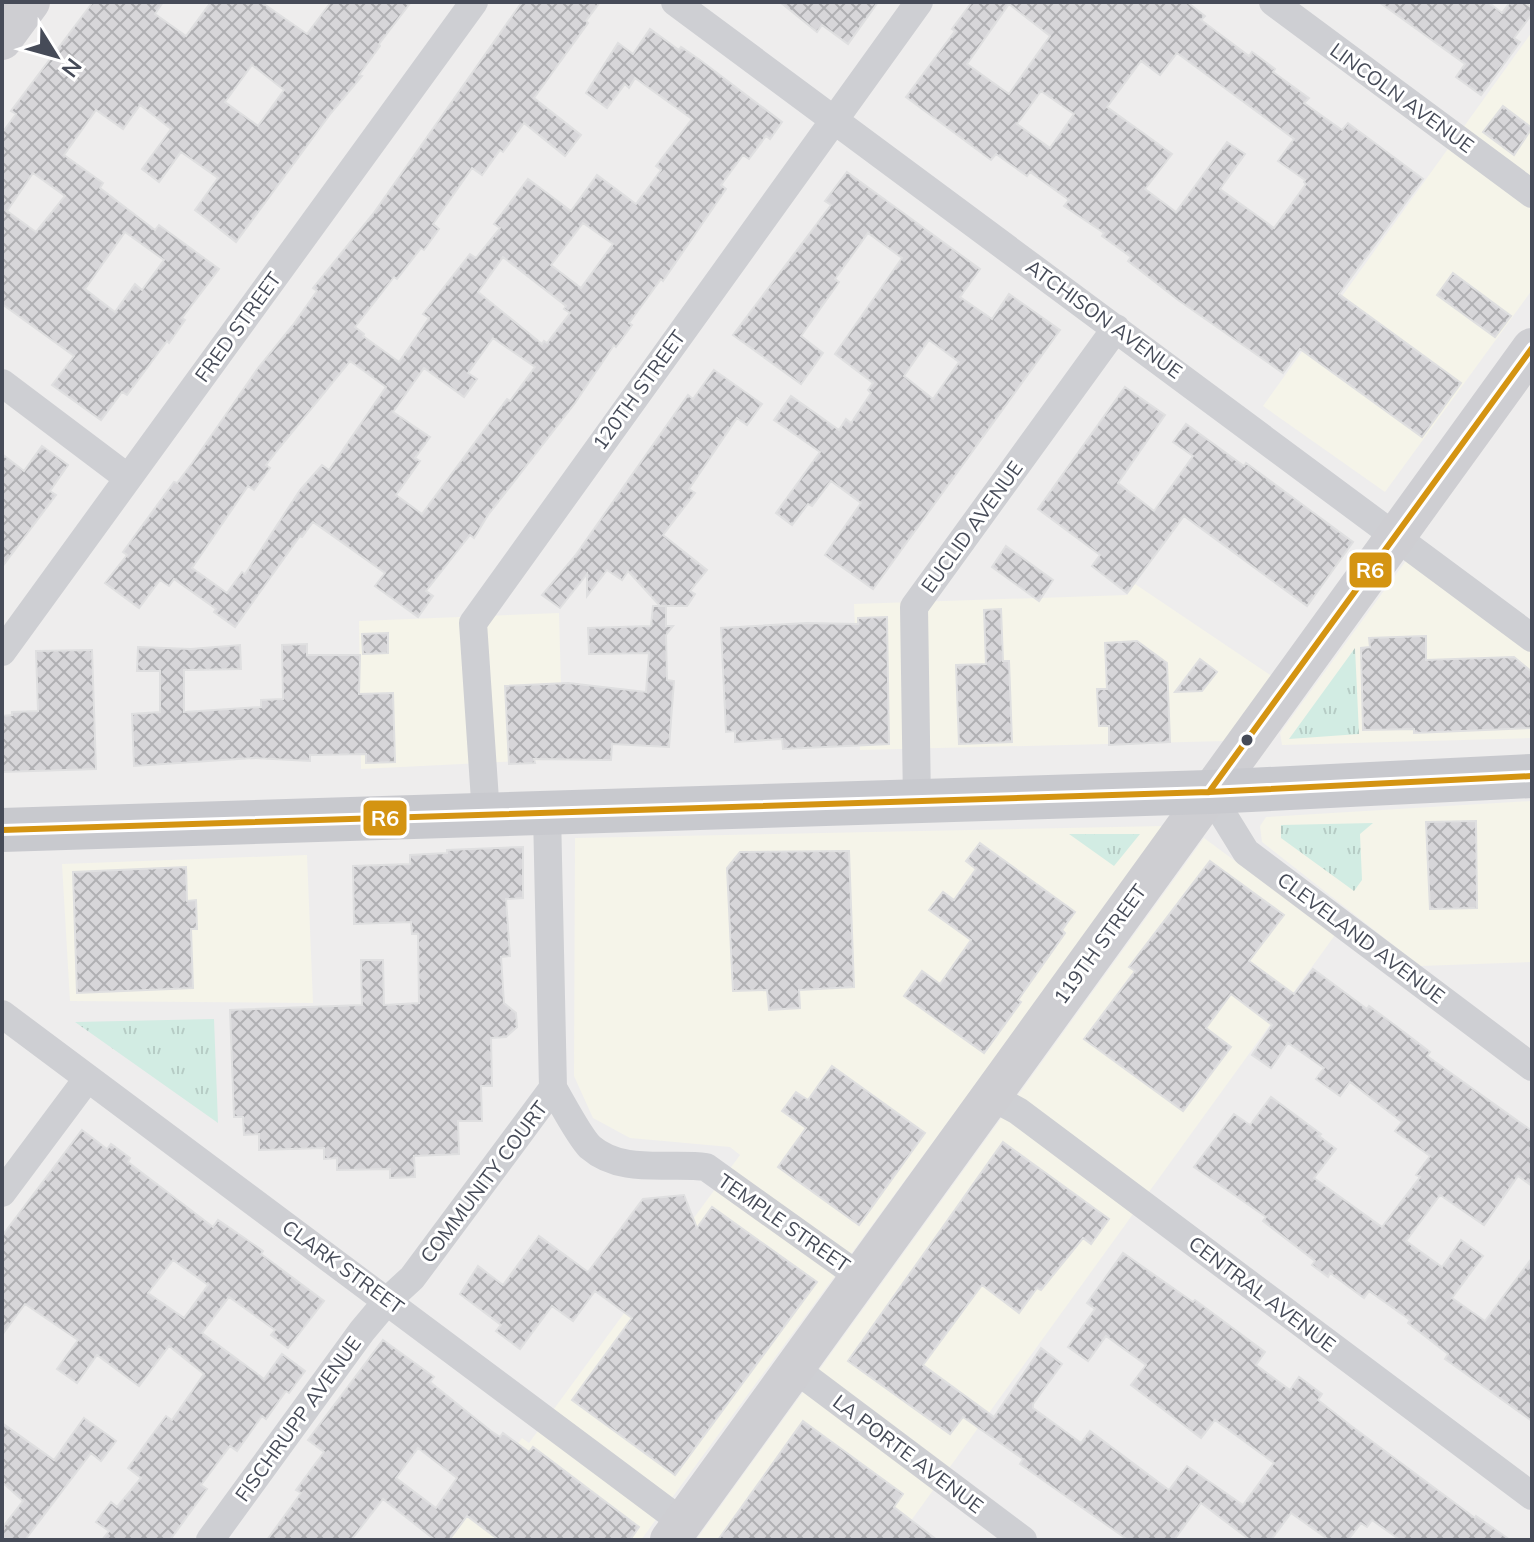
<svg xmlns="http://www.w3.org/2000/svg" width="1534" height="1542" font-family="Mulish,sans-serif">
<defs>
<pattern id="grass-tufts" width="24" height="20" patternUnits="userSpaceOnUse" patternTransform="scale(2)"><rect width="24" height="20" fill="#d2ece3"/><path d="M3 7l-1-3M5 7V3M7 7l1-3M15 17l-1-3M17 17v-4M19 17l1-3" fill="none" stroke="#b6ccc5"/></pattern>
<pattern id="building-cross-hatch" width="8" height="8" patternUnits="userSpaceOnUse" patternTransform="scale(2)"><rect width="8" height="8" fill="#d7d6d9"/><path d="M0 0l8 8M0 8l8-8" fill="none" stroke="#b0b0b3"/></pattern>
</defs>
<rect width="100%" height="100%" fill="#eeeded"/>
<path fill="#f5f4e9" d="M1532,32V290L1385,492L1263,406Z
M1408,558L1532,650V738L1282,745L1280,733Z
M1135,584L1273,677L1226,741L860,750L854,604L1127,595Z
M559,613L563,759L361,769L359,621Z
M1532,801V962L1420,966L1262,842L1260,826L1266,817Z
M1165,826L641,1540H449L522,1438L529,1443L740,1155L730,1147L630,1138L593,1118L574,1076L575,838Z
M1204,838L1335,935L897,1540H696Z
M307,855L313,1003L70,1001L62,864Z"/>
<path fill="url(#grass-tufts)" d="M1355,648L1359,734L1289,739Z
M1373,823L1360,834L1362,880L1354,891L1281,838V825Z
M1069,834H1140L1114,866Z
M214,1019L218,1123L75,1022Z"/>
<path fill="url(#building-cross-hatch)" stroke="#dfdfe0" stroke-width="2" fill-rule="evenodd" d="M93,2H163L155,14L186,36L211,2H261L307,34L331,2H411L379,44L380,46L359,75L362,76L331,113L236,242L195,210L218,178L181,152L159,182L142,169L171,129L140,105L123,129L96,110L64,155L103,183L100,188L155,230L159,225L219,269L182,318L185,320L169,343L167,341L127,395L122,392L101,420L52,385L74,356L2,304V133L16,114L11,111ZM252,65L284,90L258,126L225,102ZM33,173L65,196L36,232L7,211ZM125,232L164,260L142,290L135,284L115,312L85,289Z
M522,2H600L586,21L588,23L534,98L581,135L565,156L524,123L503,152L500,150L482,175L472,168L433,224L439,229L424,250L421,248L397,279L394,277L355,327L364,334L363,336L399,362L429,318L423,314L470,254L476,258L500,228L494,224L528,179L571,211L597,175L636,204L661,170L656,166L692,119L635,78L629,88L625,84L607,108L586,93L618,43L633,54L650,29L679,50L681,47L700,60L782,122L770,139L766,136L749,159L743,155L721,185L726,189L663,281L661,279L629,323L632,325L616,347L614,345L575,403L488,515L474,538L470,535L426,591L433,596L418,617L375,586L385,573L313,522L302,537L300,536L235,627L214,612L216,609L174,579L169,586L160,580L139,608L105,583L127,555L123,552L174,482L177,483L193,462L258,368L293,325L317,291L313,288L373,214ZM583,223L613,244L581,288L551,265ZM503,257L566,306L564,309L570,313L547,343L544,341L542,344L478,292ZM493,338L535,367L510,401L507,399L422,514L396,495L420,461L415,458L430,437L393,412L424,368L464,397L477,379L468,373ZM350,361L386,387L329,470L322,465L300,490L245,574L242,572L227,593L192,568L248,486L254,490L270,468L266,465L280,447Z
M780,2H878L848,44L822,25L817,32Z
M972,2H1187L1205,16L1201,20L1249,56L1252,52L1275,69L1273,72L1309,98L1304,103L1342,130L1348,123L1423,179L1339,294L1461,383L1422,437L1300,349L1283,373L1178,300L1128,261L1131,257L1102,236L1104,233L1064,206L1069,200L1030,172L1027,176L996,154L991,160L906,97L955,31L952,29ZM1009,4L1050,36L1009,94L967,64ZM1177,53L1294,139L1278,161L1305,180L1304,182L1306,184L1274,228L1220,189L1245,154L1227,142L1176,212L1145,189L1172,154L1107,107L1141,61L1160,75ZM1041,91L1074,114L1050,148L1017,124Z
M1379,2H1488L1502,13L1510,2H1524L1532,8V14L1514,38L1520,42L1481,95L1456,77L1465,64Z
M1503,106L1532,128L1514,155L1483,132Z
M847,172L980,269L960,297L992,319L1009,294L1060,330L873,589L825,555L861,503L831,481L812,506L808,504L792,525L776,513L820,452L774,420L791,396L839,430L846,419L851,423L871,393L868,390L873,383L835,354L902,258L868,233L835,279L839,282L801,336L823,353L801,384L733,335L831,205L825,201ZM929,340L959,362L933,399L904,376Z
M1453,273L1511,316L1495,337L1437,295Z
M714,370L762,404L747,425L737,418L689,489L695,493L663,535L707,570L690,591L695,594L687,606H660L628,571L622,580L607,570L587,596V574L560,608L542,595L575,556L688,395L693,399Z
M1125,387L1165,415L1118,483L1154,511L1193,456L1173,442L1186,424L1244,466L1246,463L1353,542L1307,606L1184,516L1127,593L1092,566L1100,555L1038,509Z
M42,446L68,465L50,491L56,495L2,567V454L24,471Z
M1006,546L1053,580L1039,601L992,567Z
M653,606H666V626H673L666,635L667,680L674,681L669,747L612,744L611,760L534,759L535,763L509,764L505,686L568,683L646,692L649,653L589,654L588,628L651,626Z
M1001,609L1003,661H1009L1012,742L959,744L956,665L986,664L984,610Z
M887,617L889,744L783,749L782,739L735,742V731L726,732L721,628L807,623L858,624V618Z
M388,633V653L363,654L362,634Z
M1426,636V660L1514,657L1532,672V728L1414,733V729L1363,730L1361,648L1370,647L1369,638Z
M1137,641L1167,663L1170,742L1109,745V726H1099L1097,689H1107L1105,643Z
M307,644V655H360L359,694L393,693L395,762L366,763V754L310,755V761L253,758L134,766L132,714L160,712V671H137L138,647L191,649L240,645L241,669L184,670V712L261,707V700L283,699L282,645Z
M92,650L96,769L2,772V716L12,715V712L38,711L36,651Z
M1200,659L1217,672L1202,691L1175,692Z
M1476,821L1477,908L1430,909L1426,822Z
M980,843L1075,912L1062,930L1065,933L1018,1000L1021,1002L984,1053L904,996L922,971L940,984L971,940L929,910L943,892L954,900L976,869L966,861Z
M523,847V898L506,899L510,956L501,957L504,1003L516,1013L517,1027L506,1037L491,1038L492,1086H481L482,1121H458L459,1154L414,1156L415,1177L390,1178V1169L337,1170V1158L324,1159V1148L259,1150V1134L244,1135L243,1117H234L230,1010L362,1005L361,960H383L384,1005L419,1003L418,934H412L411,922L354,924L353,866L410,864V855L447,853V850Z
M849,851L854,987L799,990L800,1008L769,1010L767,990L733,991L727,868L740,852Z
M1210,861L1284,915L1249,961L1294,994L1313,969L1367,1009L1369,1006L1392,1023L1430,1052L1427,1056L1532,1131V1186L1518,1176L1484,1225L1440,1195L1406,1241L1442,1267L1461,1240L1483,1256L1452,1298L1485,1321L1532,1258V1421L1445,1359L1448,1354L1408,1323L1410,1320L1369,1291L1364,1298L1330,1273L1328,1277L1312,1265L1315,1261L1263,1221L1266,1217L1194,1167L1234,1114L1250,1125L1271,1097L1321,1134L1319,1136L1336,1149L1314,1178L1382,1227L1420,1177L1416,1175L1430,1156L1395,1131L1402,1122L1350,1082L1340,1096L1316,1079L1324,1068L1288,1043L1271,1068L1252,1055L1272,1025L1231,994L1206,1028L1231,1047L1183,1111L1084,1039L1135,971L1129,967Z
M186,867L187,901L196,900L197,929H191L193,988L77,993L73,872Z
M832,1066L925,1133L859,1225L778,1167L806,1128L782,1111L796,1092L808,1100Z
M82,1130L107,1149L111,1144L130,1158L128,1162L213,1227L218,1220L243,1237L263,1251L261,1254L324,1301L288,1348L271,1335L275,1330L229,1297L202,1333L264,1379L282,1354L305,1371L289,1393L286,1391L266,1419L262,1416L237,1451L230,1446L201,1485L207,1489L170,1540H102L109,1531L96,1522L111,1502L117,1507L141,1478L128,1468L166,1416L172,1420L204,1374L169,1346L139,1386L97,1355L77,1383L57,1369L78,1340L25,1304L2,1335V1236ZM173,1260L208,1285L184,1318L148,1293Z
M1003,1142L1109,1219L1091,1244L1083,1238L1041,1290L1037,1288L1019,1313L982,1285L923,1365L994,1417L1041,1348L1062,1364L1033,1404V1408L1081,1443L1090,1431L1169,1490L1187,1466L1243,1505L1274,1463L1215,1420L1201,1438L1131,1385L1146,1365L1106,1336L1088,1361L1068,1347L1095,1309L1087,1303L1123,1253L1193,1302L1195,1300L1265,1352L1256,1365L1290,1390L1299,1377L1322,1394L1318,1400L1350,1425L1475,1518L1476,1516L1510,1540H1400L1372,1520L1367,1527L1361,1523L1348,1540H1329L1291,1513L1271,1540H1250L1201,1503L1174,1540H1128L1020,1464L1023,1459L963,1417L950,1434L848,1361Z
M684,1195L697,1228L712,1207L817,1282L675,1475L572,1400L632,1318L595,1291L573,1321L552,1306L520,1349L496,1331L501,1325L460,1294L478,1266L503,1285L539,1236L588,1272L643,1199Z
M383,1340L434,1377L430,1382L491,1431L500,1437L503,1433L529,1452L533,1447L639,1527L630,1540H499L467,1516L449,1540H435L383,1499L351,1540H267L301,1493L296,1490L324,1452L308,1440ZM418,1448L457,1478L436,1508L396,1478Z
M84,1418L116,1441L101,1461L91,1453L25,1540H2V1528L23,1501L2,1482V1423L54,1460Z
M803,1421L903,1494L894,1507L937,1540H718Z"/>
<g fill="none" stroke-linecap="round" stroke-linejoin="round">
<path stroke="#cecfd3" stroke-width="28" d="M675,2L1532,638
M1273,2L1532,194
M2,383L128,478
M2,652L474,2
M1209,792L1246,852L1532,1067
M917,802L914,607L1116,328
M486,815L473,623L919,2
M2,1014L682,1522
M553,1088C562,1103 579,1136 590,1147C622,1175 669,1162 706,1167L860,1277
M990,1096L1018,1111L1532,1496
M2,1193L87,1079
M794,1368L1023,1540
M210,1540L362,1331L388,1300L412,1278L553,1088L547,813"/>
<path stroke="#ceced2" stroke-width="40" d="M2,40L30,2
M670,1540L1532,348"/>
<path stroke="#c8c9ce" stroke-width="44" d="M2,830L1209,792L1532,776"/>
<defs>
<path id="bus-1" d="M1209,792L1532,348
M2,830L1209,792L1532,776"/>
</defs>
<use href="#bus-1" stroke="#fff" stroke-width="12"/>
<use href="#bus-1" stroke="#d49412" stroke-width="6"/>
</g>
<circle fill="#464b58" stroke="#fff" stroke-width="3" cx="1247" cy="740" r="7"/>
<g text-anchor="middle" stroke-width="6" stroke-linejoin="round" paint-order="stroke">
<g font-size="20" fill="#464b58" stroke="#fff">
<text transform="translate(1402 98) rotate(36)" y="7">LINCOLN AVENUE</text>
<text transform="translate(1104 319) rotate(36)" y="7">ATCHISON AVENUE</text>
<text transform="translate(238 327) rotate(-54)" y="7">FRED STREET</text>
<text transform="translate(639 390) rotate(-54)" y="7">120TH STREET</text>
<text transform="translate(972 527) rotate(-54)" y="7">EUCLID AVENUE</text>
<text transform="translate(1361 938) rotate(37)" y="7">CLEVELAND AVENUE</text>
<text transform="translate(1100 944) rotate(-54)" y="7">119TH STREET</text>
<text transform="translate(484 1182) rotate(-53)" y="7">COMMUNITY COURT</text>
<text transform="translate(784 1223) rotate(35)" y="7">TEMPLE STREET</text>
<text transform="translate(343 1267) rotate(36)" y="7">CLARK STREET</text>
<text transform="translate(1262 1294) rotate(37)" y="7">CENTRAL AVENUE</text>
<text transform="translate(298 1419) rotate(-54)" y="7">FISCHRUPP AVENUE</text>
<text transform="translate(908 1454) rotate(37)" y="7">LA PORTE AVENUE</text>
</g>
</g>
<g stroke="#fff" stroke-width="3">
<rect x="1348" y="551" width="45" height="38" rx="8" fill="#d49412"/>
<rect x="362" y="799" width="46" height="38" rx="8" fill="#d49412"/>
</g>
<g font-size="22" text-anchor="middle" font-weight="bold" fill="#fff">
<text x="1370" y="578">R6</text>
<text x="385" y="826">R6</text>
</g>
<rect width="1534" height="1542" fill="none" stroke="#464b58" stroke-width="8"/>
<g transform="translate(56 56) rotate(127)" stroke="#ffffff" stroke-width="6" paint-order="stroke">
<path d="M0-6L14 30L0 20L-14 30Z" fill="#464b58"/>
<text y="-12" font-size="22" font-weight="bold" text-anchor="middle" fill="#464b58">N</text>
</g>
</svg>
